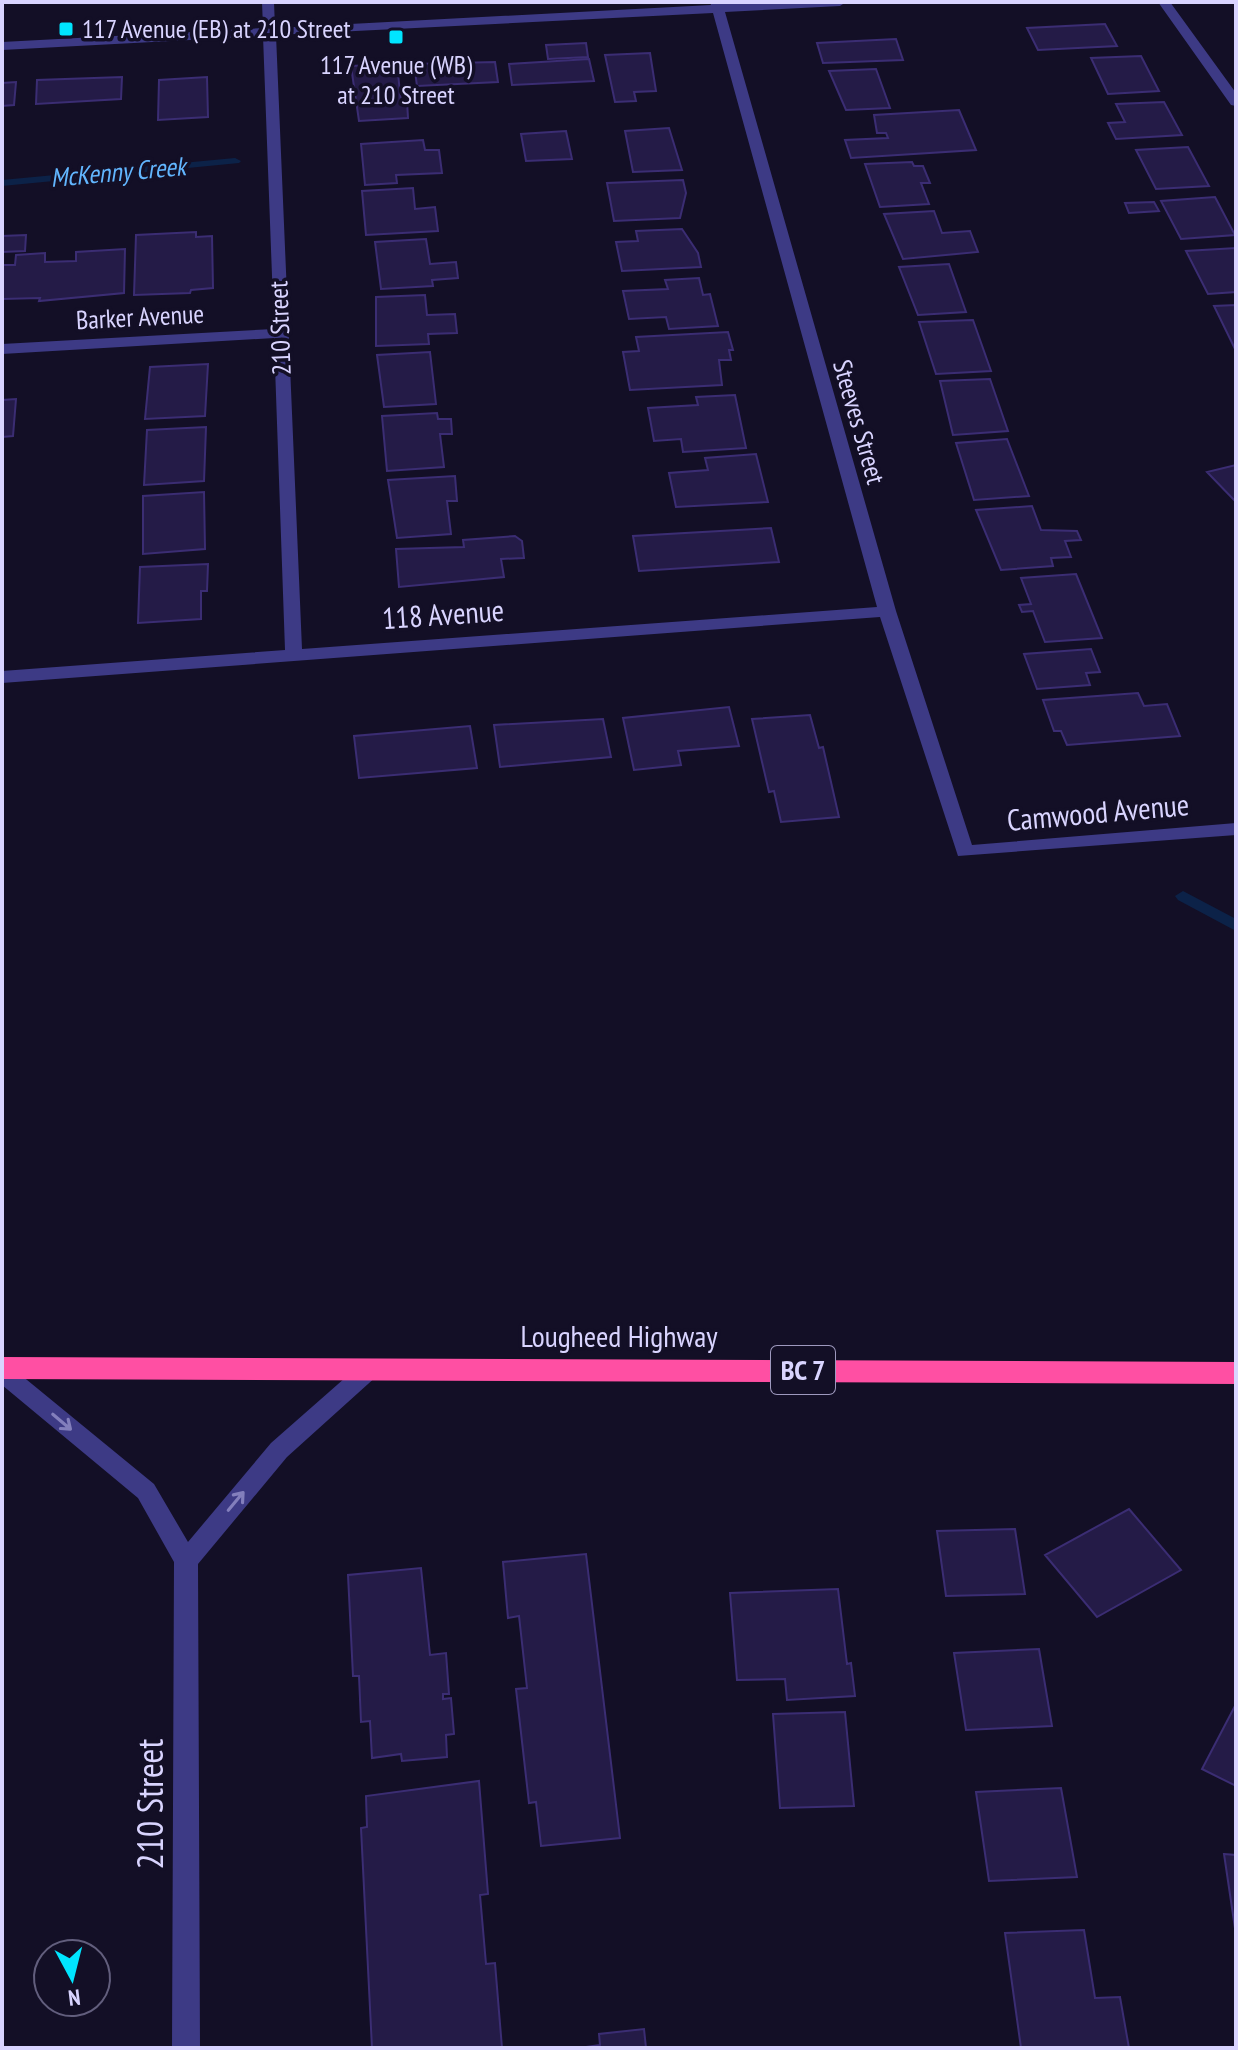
<svg xmlns="http://www.w3.org/2000/svg" width="1238" height="2050" font-family="'PT Sans Narrow',sans-serif">
<rect width="100%" height="100%" fill="#130f26"/>
<g fill="none" stroke-linecap="round" stroke-linejoin="round">
<path fill="#0c2248" fill-rule="evenodd" d="M235,158L241,161L239,163L2,186V180Z
M1183,891L1236,919V931L1178,900L1175,896Z"/>
</g>
<path fill="#241b47" stroke="#3b2d73" stroke-width="2" d="M1105,24L1117,46L1038,50L1027,28Z
M896,39L903,60L823,63L817,43Z
M586,43L588,57L548,59L546,45Z
M650,53L656,91L634,92L636,101L615,102L605,55Z
M1141,56L1159,91L1108,94L1091,58Z
M589,59L594,81L512,85L509,64Z
M495,62L498,82L417,86L414,64Z
M397,64L401,102L407,101L408,118L359,121L351,66Z
M876,69L890,108L846,110L829,71Z
M122,77L121,99L36,104L37,80Z
M207,77L208,117L158,120L159,80Z
M16,82L14,105L2,106V83Z
M1164,102L1182,135L1116,139L1108,123L1125,122L1116,104Z
M959,110L976,150L851,158L845,140L888,138L886,133H877L874,115Z
M669,128L682,170L633,172L625,131Z
M566,131L572,159L526,161L521,134Z
M423,140L425,150H439L442,173L396,175L397,183L365,185L361,144Z
M1188,147L1209,186L1156,189L1136,150Z
M912,162L914,166H923L930,183H921L929,204L880,207L865,164Z
M683,180L686,193L680,218L614,221L607,183Z
M413,188L415,209L435,207L438,231L366,235L362,191Z
M1215,197L1235,235L1181,239L1161,201Z
M1154,202L1159,211L1129,213L1125,203Z
M934,211L942,233L970,231L978,252L903,259L884,214Z
M682,229L698,253L701,267L622,271L616,242L638,241L636,231Z
M196,232V237L212,236L213,288L191,290L190,293L134,295L136,235Z
M26,235L25,251L2,252V236Z
M426,239L430,264L456,262L458,278L432,280L433,286L381,289L375,242Z
M1236,248V292L1208,294L1186,251Z
M125,249L124,293L39,301L40,298L2,299V265H15L16,255L45,253V262L76,261V252Z
M949,264L966,312L918,315L899,267Z
M699,278L703,295L710,294L718,326L669,329L666,317L629,319L623,291L668,289L665,280Z
M425,295L427,315L455,314L457,333L428,334L429,344L376,346V297Z
M1236,305V351L1214,306Z
M973,320L991,371L936,374L919,322Z
M728,332L733,350H729L731,360H719L722,385L630,390L623,352L639,351L636,337Z
M430,352L436,404L384,407L377,355Z
M208,364L205,416L145,419L150,367Z
M990,379L1008,431L953,435L940,381Z
M735,395L746,448L683,452L681,439L654,441L648,408L698,405L696,397Z
M16,399L13,436L2,437V400Z
M437,413L438,419H451L452,434H440L444,467L387,471L382,416Z
M206,427L204,481L144,485L147,430Z
M1007,439L1029,496L974,500L956,443Z
M756,454L768,502L676,507L669,473L708,470L705,458Z
M1236,465V502L1207,472Z
M455,476L457,501H447L451,534L397,538L388,480Z
M204,492L205,549L143,554V496Z
M1032,506L1041,530L1077,531L1081,540L1065,541L1071,557L1051,558L1053,566L1001,570L976,510Z
M771,528L779,562L639,571L633,536Z
M515,536L522,541L524,558L501,559L504,577L399,587L396,549L464,547L463,540Z
M208,564L207,591H201V619L138,623L140,567Z
M1076,574L1102,638L1045,642L1033,611L1022,612L1019,605L1031,604L1021,578Z
M1091,649L1100,672L1086,673L1090,685L1037,689L1024,654Z
M1138,693L1144,706L1167,704L1180,736L1067,745L1061,731H1054L1043,700Z
M729,707L739,746L678,751L681,765L634,770L623,718Z
M810,715L819,748L823,747L839,817L781,822L774,791L769,792L752,719Z
M603,719L611,757L500,767L494,725Z
M470,726L477,768L359,778L354,736Z
M1129,1509L1181,1570L1097,1617L1045,1555Z
M1015,1529L1025,1594L946,1596L937,1531Z
M586,1554L620,1838L541,1846L536,1802L529,1803L516,1689L527,1688L519,1616L508,1618L503,1562Z
M421,1568L430,1655L446,1653L449,1694H443V1699L451,1698L454,1734L446,1735L447,1757L402,1761L401,1754L372,1758L370,1721L361,1722L359,1676H353L348,1575Z
M838,1589L847,1664L851,1663L855,1696L787,1700L785,1679L737,1680L730,1593Z
M1039,1649L1052,1726L966,1730L954,1653Z
M1236,1704V1786L1202,1769Z
M845,1712L854,1806L780,1808L773,1714Z
M479,1781L488,1894L480,1895L486,1964L495,1963L502,2048H372L361,1828L367,1827L366,1796Z
M1061,1788L1077,1877L989,1881L976,1792Z
M1224,1854L1236,1855V1935Z
M1084,1930L1095,1998L1120,1997L1129,2048H1021L1005,1933Z
M644,2029L646,2048H579L600,2045L599,2034Z"/>
<g fill="none" stroke-linecap="round" stroke-linejoin="round">
<path fill="#3d3a85" fill-rule="evenodd" d="M262,2H274L275,28L711,5L710,2H846L840,6L725,12L896,611L972,845L1236,823V835L958,856L880,617L2,683V671L285,650L274,338L2,354V344L274,329L263,36L2,50V42L263,28ZM713,13L877,607L302,649L276,35Z
M1158,2H1170L1236,93V106L1231,105Z
M370,1360L378,1363L381,1369L378,1375L287,1457L198,1564L200,2048H172L174,1562L138,1498L2,1385V1363L10,1366L154,1484L188,1542L271,1443L362,1363Z"/>
<path fill="#ff4fa3" fill-rule="evenodd" d="M2,1357L1236,1362V1384L2,1379Z"/>
</g>
<defs><path id="oneway-shaft" d="M-6 0H5M1.5-3L5.5 0L1.5 3" fill="none" stroke-width="1.6" stroke-linecap="round" stroke-linejoin="round" transform="scale(2)"/></defs>
<g stroke="#837fbc">
<use href="#oneway-shaft" transform="translate(62 1422) rotate(40)"/>
<use href="#oneway-shaft" transform="translate(236 1501) rotate(-50)"/>
</g>
<g fill="#00e5ff" stroke="#130f26" stroke-width="3">
<rect x="58" y="21" width="16" height="16" rx="4"/>
<rect x="388" y="29" width="16" height="16" rx="4"/>
</g>
<g text-anchor="middle" stroke-width="7" stroke-linejoin="round" paint-order="stroke">
<g font-size="26" fill="#d9d4ff" stroke="#130f26" text-anchor="start">
<text x="82" y="38">117 Avenue (EB) at 210 Street</text>
<text x="396" y="74" text-anchor="middle">117 Avenue (WB)<tspan x="396" dy="30">at 210 Street</tspan></text>
</g>
<g font-size="26" font-style="italic" fill="#62b6ff" stroke="#130f26">
<text transform="translate(118 172) rotate(-5)" y="9">McKenny Creek</text>
</g>
<g font-size="26" fill="#d9d4ff" stroke="#130f26">
<text transform="translate(140 317) rotate(-3)" y="9">Barker Avenue</text>
<text transform="translate(280 328) rotate(-92)" y="9">210 Street</text>
<text transform="translate(859 422) rotate(74)" y="9">Steeves Street</text>
</g>
<rect fill="#130f26" stroke="#9e99be" stroke-width="2" x="771" y="1346" width="64" height="48" rx="6"/>
<g font-size="28" font-weight="bold" fill="#d9d4ff">
<text x="803" y="1380">BC 7</text>
</g>
<g font-size="30" fill="#d9d4ff" stroke="#130f26">
<text transform="translate(443 615) rotate(-4)" y="10">118 Avenue</text>
<text transform="translate(1098 813) rotate(-5)" y="10">Camwood Avenue</text>
<text x="619" y="1347">Lougheed Highway</text>
</g>
<g font-size="36" fill="#d9d4ff" stroke="#130f26">
<text transform="translate(150 1804) rotate(-90)" y="13">210 Street</text>
</g>
</g>
<rect width="1238" height="2050" fill="none" stroke="#d9d4ff" stroke-width="8"/>
<g transform="translate(72 1978) rotate(173)"><circle r="38" fill="#130f26" stroke="#625e7d" stroke-width="2"/>
<path d="M0-6L14 30L0 20L-14 30Z" fill="#00e5ff"/>
<text y="-12" font-size="22" font-weight="bold" text-anchor="middle" fill="#d9d4ff">N</text>
</g>
</svg>
